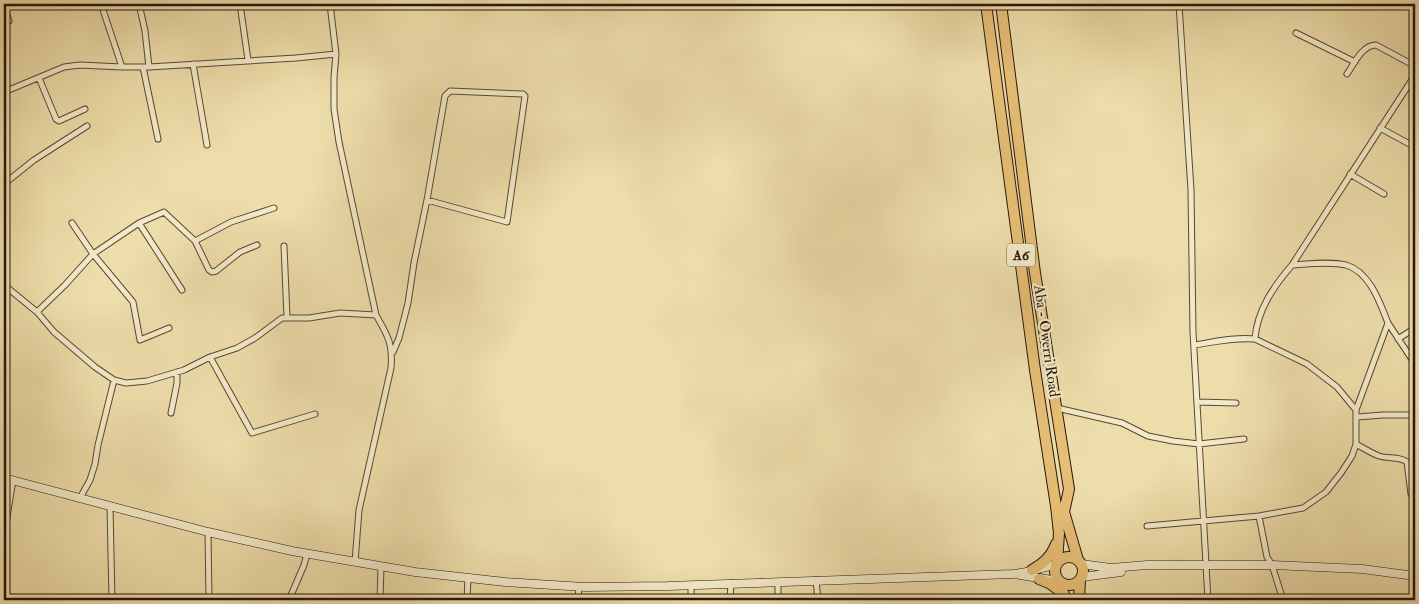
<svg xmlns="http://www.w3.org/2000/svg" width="1419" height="604" font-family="'IM FELL Double Pica',serif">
<rect width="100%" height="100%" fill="#edddaa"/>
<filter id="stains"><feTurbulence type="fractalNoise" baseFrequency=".004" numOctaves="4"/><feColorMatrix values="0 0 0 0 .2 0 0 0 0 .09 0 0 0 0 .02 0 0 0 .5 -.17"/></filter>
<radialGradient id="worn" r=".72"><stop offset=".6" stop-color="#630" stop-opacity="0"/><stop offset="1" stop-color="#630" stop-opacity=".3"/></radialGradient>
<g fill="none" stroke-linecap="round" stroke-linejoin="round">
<defs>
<path id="street" d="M101,4L122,67
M139,4L145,31L149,67
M240,4L248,60
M330,4L336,54L334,77V109L339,142L376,315C388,336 393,344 391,368L359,510L355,562
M1179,4L1191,190L1193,332L1208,600
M4,7L9,21
M1296,33L1355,62
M193,64L207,145
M143,67L158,139
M1347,74C1354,64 1362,45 1376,45L1415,66
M39,78L56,119L59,121L85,109
M4,92L64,67L80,65L122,67H149L296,58L336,54
M1380,128L1415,147
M1350,174L1384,194
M4,184L34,160L87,126
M72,223L93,254L133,302L140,340L169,328
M139,223L182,290
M195,241L209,270L212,272L216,271L240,252L257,245
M284,246L287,317
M1292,265L1415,75
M4,285L37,312L54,332L95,367L114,380L126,383L147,381L184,370L210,357L237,348L255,338L282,318H309L340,313L376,315
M37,312L65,285L93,254L139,223L164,212L195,241L231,222L274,208
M1388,323L1415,364
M1255,339C1257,310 1274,286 1292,265C1309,264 1330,261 1346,265C1370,272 1380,303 1388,323L1356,410
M1398,339L1415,328
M393,352L399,338L408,303L414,263L427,200L445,96L450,91L523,94L525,96L507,222L427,200
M210,357L252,433L315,414
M1197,402L1236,403
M1057,408L1122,423L1148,436L1173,441L1199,444L1244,439
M171,413L177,383V372
M1357,417L1383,415H1415
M1356,444C1363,448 1371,453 1379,456C1388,459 1400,456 1407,462L1411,494
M80,498L90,480L95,464L98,445L114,380
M110,506L112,600
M1259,516L1267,557L1272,565L1283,600
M1147,526L1259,516L1303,508L1326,492L1341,473L1352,456L1356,444V410L1337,387L1307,364L1255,339C1235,337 1214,342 1194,345
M208,532L209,600
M4,557L6,523L13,480
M816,580L818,600
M289,600L304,565L307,554
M380,600L381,566
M467,600L468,578
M578,600L579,586
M691,600V585
M730,600L731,583
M778,600V582"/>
<path id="secondary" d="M4,478L208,532L292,551L415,572L505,582L585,587L668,586L1013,574C1028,573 1041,567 1056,565
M1081,564L1111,568L1147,565H1272L1362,569L1415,576
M1020,575L1058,581
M1082,577L1121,572"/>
<path id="highway" d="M986,4L1035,370L1056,506L1059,533L1057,563
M1001,4L1035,273L1069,489L1064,512L1078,560
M1055 571a14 14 0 1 1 28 0a14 14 0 1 1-28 0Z
M1032,570C1044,563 1051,557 1056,544
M1039,579L1049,583L1064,594
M1079,600L1080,580"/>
</defs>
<use href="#street" stroke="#584834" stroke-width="7"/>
<use href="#secondary" stroke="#27170d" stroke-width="9"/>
<use href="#highway" stroke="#27170d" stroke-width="12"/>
<use href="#street" stroke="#f3e9c8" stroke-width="5"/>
<use href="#secondary" stroke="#f3e9c8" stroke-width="8"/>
<use href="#highway" stroke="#e6be75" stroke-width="10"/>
</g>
<g text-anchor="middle" stroke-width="4.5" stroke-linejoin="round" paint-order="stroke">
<rect fill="#f3e9c8" stroke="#645645" stroke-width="1" x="1007" y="243.5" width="28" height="23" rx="4"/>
<g font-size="14" font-weight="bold" fill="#27170d">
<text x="1021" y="260">A6</text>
</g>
<g font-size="15" fill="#27170d" stroke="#f3e9c8">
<text transform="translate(1047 341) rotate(82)" y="5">Aba - Owerri Road</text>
</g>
</g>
<rect width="1419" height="604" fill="none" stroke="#edddaa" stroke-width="20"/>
<rect x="5" y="5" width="1409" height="594" fill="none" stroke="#27170d" stroke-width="2.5"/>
<rect x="10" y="10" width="1399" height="584" fill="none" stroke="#27170d"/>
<rect width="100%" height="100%" filter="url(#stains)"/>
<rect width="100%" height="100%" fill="url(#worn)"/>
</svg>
